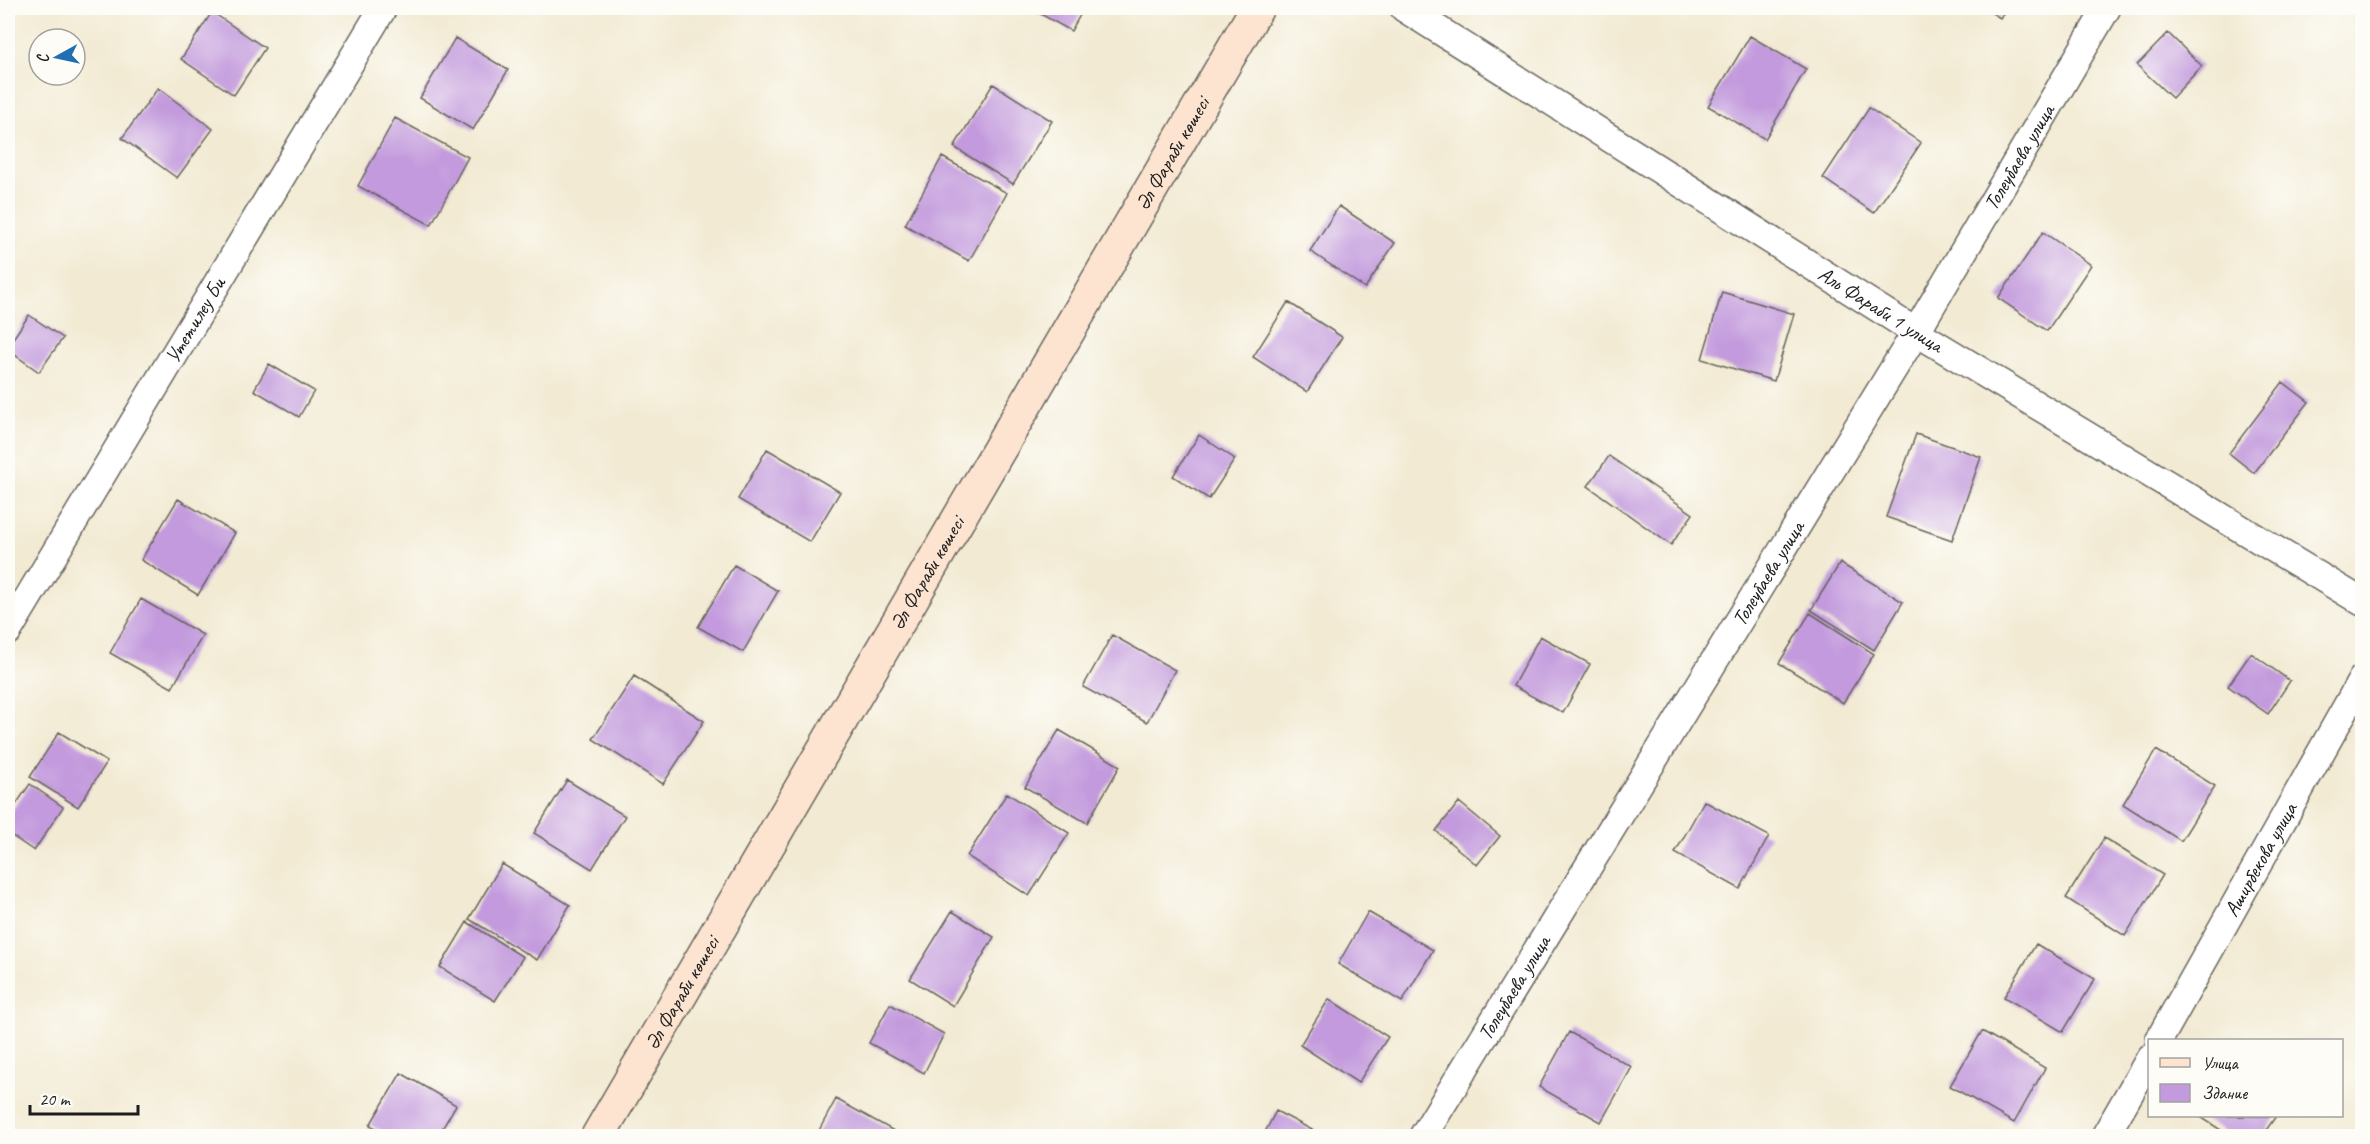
<svg xmlns="http://www.w3.org/2000/svg" width="2370" height="1144" font-family="Caveat,sans-serif">
<rect width="100%" height="100%" fill="#fdfcf7"/>
<filter id="ink" filterUnits="userSpaceOnUse"><feTurbulence type="fractalNoise" baseFrequency=".0167" numOctaves="2"/><feDisplacementMap in="SourceGraphic" scale="12" xChannelSelector="R" yChannelSelector="G"/><feConvolveMatrix kernelMatrix="1 2 1 2 8 2 1 2 1" color-interpolation-filters="sRGB"/></filter>
<filter id="wash" filterUnits="userSpaceOnUse"><feTurbulence type="fractalNoise" baseFrequency=".008" numOctaves="4" result="noise"/><feDisplacementMap in="SourceGraphic" scale="24" xChannelSelector="R" yChannelSelector="G"/><feGaussianBlur stdDeviation="1.35" result="paint"/><feColorMatrix in="noise" values="0 0 0 0 0 0 0 0 0 0 0 0 0 0 0 0 0 1.4 0 .05"/><feComposite in="paint" operator="in"/></filter>
<g filter="url(#wash)">
<rect width="100%" height="100%" fill="#f2ead3"/>
<g id="blocks">
<path fill="#c29add" d="M1030,8H1084L1071,31Z
M1984,8H2007L2000,18Z
M212,12L265,48L234,95L181,59Z
M2168,33L2202,66L2172,98L2137,65Z
M1750,36L1806,69L1765,139L1708,106Z
M455,38L508,70L473,130L420,98Z
M993,84L1052,121L1013,184L954,147Z
M158,88L213,129L177,178L122,138Z
M1869,108L1921,143L1874,213L1823,178Z
M395,118L468,157L431,225L358,186Z
M942,157L1007,193L969,261L905,225Z
M1339,206L1395,243L1365,288L1310,251Z
M2043,232L2091,265L2047,331L1998,298Z
M1722,292L1794,314L1774,381L1702,359Z
M1288,302L1342,337L1307,392L1253,357Z
M29,315L63,338L39,372L8,350V346Z
M269,364L314,391L299,417L254,390Z
M2283,382L2309,402L2254,473L2229,453Z
M1916,434L1981,457L1952,540L1886,517Z
M1199,435L1235,459L1209,499L1173,476Z
M767,449L840,492L810,542L738,499Z
M1609,456L1693,514L1671,545L1588,486Z
M178,499L235,533L198,595L141,560Z
M1840,563L1903,602L1874,650L1811,610Z
M734,565L778,591L743,652L698,627Z
M141,599L203,635L172,688L110,653Z
M1810,613L1874,654L1843,703L1779,663Z
M1112,635L1175,670L1147,722L1083,687Z
M1540,636L1590,664L1563,713L1513,686Z
M2251,653L2290,681L2268,714L2228,686Z
M634,676L704,721L663,784L593,739Z
M1059,730L1120,766L1087,823L1025,787Z
M59,732L107,762L78,807L30,777Z
M2156,750L2215,786L2181,841L2123,804Z
M567,780L625,816L592,869L534,833Z
M30,784L63,807L34,851L8,833V816Z
M1007,793L1069,833L1029,896L967,856Z
M1704,801L1769,836L1740,889L1675,853Z
M1459,802L1500,836L1477,865L1436,831Z
M2104,838L2163,875L2125,936L2066,898Z
M502,864L570,905L537,960L469,919Z
M952,911L994,937L953,1006L910,979Z
M1368,912L1433,950L1402,1002L1338,964Z
M467,922L523,957L495,1001L440,967Z
M2036,944L2095,979L2063,1032L2004,997Z
M1329,999L1388,1037L1358,1083L1300,1045Z
M890,1004L944,1034L924,1073L869,1043Z
M1982,1031L2045,1068L2014,1123L1950,1086Z
M1569,1032L1632,1067L1601,1122L1539,1087Z
M401,1073L456,1105L438,1136H390L370,1125Z
M836,1099L894,1131L891,1136H816Z
M1276,1111L1318,1133L1316,1136H1263Z
M2199,1116H2276L2262,1136H2230Z"/>
</g>
</g>
<g filter="url(#ink)">
<use href="#blocks" fill-opacity="0" stroke="#67645c" stroke-width="1.5"/>
<g fill="none" stroke-linecap="round" stroke-linejoin="round">
<defs>
<g id="street">
<path id="s1" d="M1404,8L1916,332L2362,602"/>
<path id="s2" d="M8,631L383,8"/>
<path id="s3" d="M2159,1040L2362,679"/>
<path id="s4" d="M1423,1136L1916,332L2107,8"/>
<path d="M2105,1136L2150,1058"/>
</g>
<g id="secondary">
<path id="s5" d="M598,1136L1257,8"/>
</g>
</defs>
<use href="#street" stroke="#67645c" stroke-width="30"/>
<use href="#secondary" stroke="#67645c" stroke-width="36"/>
<use href="#street" stroke="#fff" stroke-width="27"/>
<use href="#secondary" stroke="#fde4d1" stroke-width="33"/>
</g>
</g>
<g text-anchor="middle" stroke-width="4.5" stroke-linejoin="round" paint-order="stroke">
<g font-size="21" fill="#1c1c1c" stroke="#fdfcf7">
<text dy="7" stroke="none"><textPath href="#s5" startOffset="1138">Әл Фараби көшесі</textPath></text>
<text dy="7" stroke="none"><textPath href="#s4" startOffset="1146">Толеубаева улица</textPath></text>
<text dy="7" stroke="none"><textPath href="#s1" startOffset="564">Аль Фараби 1 улица</textPath></text>
<text dy="7" stroke="none"><textPath href="#s2" startOffset="363">Утетилеу Би</textPath></text>
<text dy="7" stroke="none"><textPath href="#s5" startOffset="652">Әл Фараби көшесі</textPath></text>
<text dy="7" stroke="none"><textPath href="#s4" startOffset="660">Толеубаева улица</textPath></text>
<text dy="7" stroke="none"><textPath href="#s3" startOffset="207">Аширбекова улица</textPath></text>
<text dy="7" stroke="none"><textPath href="#s4" startOffset="174">Толеубаева улица</textPath></text>
<text dy="7" stroke="none"><textPath href="#s5" startOffset="166">Әл Фараби көшесі</textPath></text>
</g>
</g>
<rect width="2370" height="1144" fill="none" stroke="#fdfcf7" stroke-width="30"/>
<rect x="2148" y="1039" width="195" height="78" fill="#fdfcf7" stroke="#a3a29f" stroke-width="1.5"/>
<rect x="2160" y="1058" width="30" height="9" fill="#fde4d1" stroke="#a3a29f" stroke-width="1.5"/>
<text x="2202" y="1069" font-size="18" fill="#1c1c1c">Улица</text>
<rect x="2160" y="1084" width="30" height="18" fill="#c29add" stroke="#a3a29f" stroke-width="1.5"/>
<text x="2202" y="1099" font-size="18" fill="#1c1c1c">Здание</text>
<g transform="translate(57 57) rotate(262)"><circle r="28" fill="#fdfcf7" stroke="#a3a29f" stroke-width="1.5"/>
<path d="M0-4.5L10 22L0 15L-10 22Z" fill="#1f6fb2"/>
<text y="-9" font-size="16" font-weight="bold" text-anchor="middle" fill="#1c1c1c">С</text>
</g>
<path d="M30 1105v9h108v-9" fill="none" stroke="#1c1c1c" stroke-width="3"/>
<text x="39" y="1105" font-size="18" fill="#1c1c1c" stroke="#fdfcf7" stroke-width="4.5" paint-order="stroke">20 m</text>
</svg>
